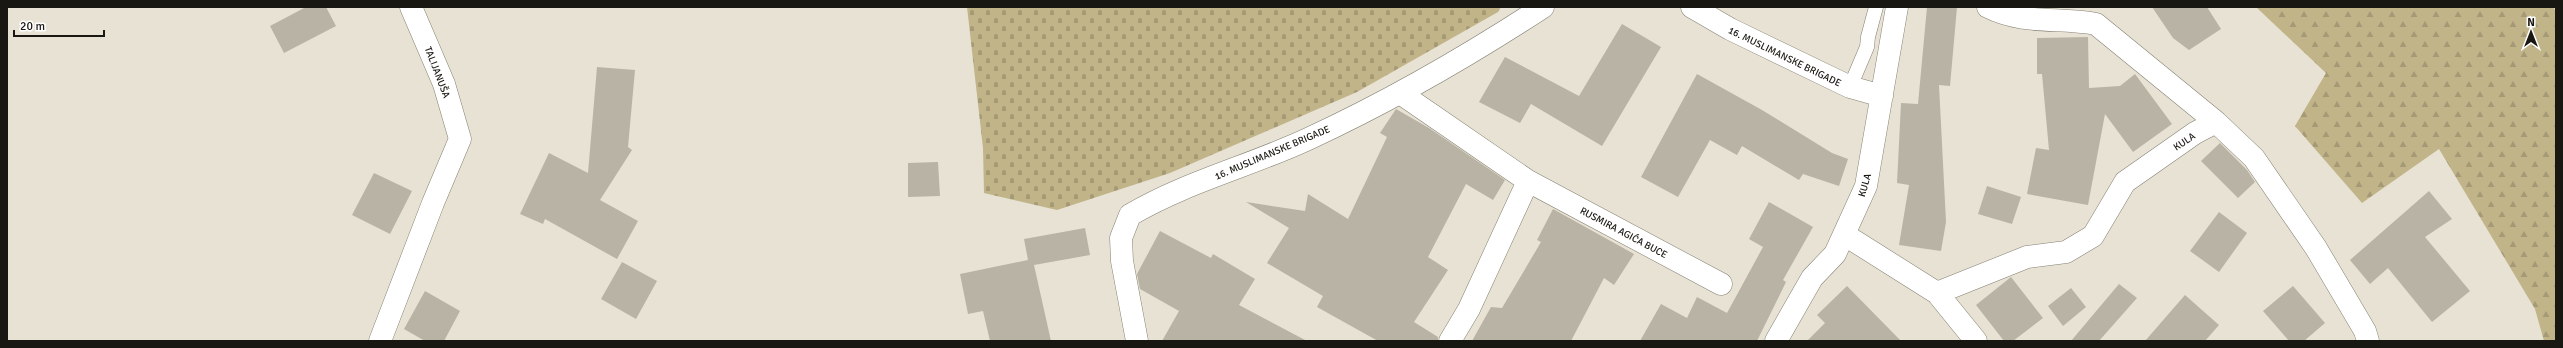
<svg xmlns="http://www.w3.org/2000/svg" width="2563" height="348" font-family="Signika,sans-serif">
<defs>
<pattern id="forest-firs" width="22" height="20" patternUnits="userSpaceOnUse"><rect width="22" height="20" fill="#c1b489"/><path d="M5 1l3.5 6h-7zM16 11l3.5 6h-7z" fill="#a59a75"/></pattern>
<pattern id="cemetery-stones" width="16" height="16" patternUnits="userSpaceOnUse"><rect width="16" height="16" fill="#c1b489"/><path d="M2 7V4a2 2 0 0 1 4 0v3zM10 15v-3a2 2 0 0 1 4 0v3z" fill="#a59a75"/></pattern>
</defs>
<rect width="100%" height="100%" fill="#e7e2d3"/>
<path fill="url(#forest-firs)" d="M2256,7H2553L2556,11V341H2544L2535,309L2439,149L2362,203L2295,126L2326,73Z"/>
<path fill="url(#cemetery-stones)" d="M967,7H1501L1498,12L1357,92L1170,173L1057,210L984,193L983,148Z"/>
<path fill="#b8b3a4" d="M306,7H326L336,26L284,53L270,26Z
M1927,7H1957L1950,86L1939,85L1946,222L1941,251L1899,245L1909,185L1897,183L1901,103L1918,104Z
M2152,7H2207L2221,29L2189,50L2173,38Z
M1622,24L1661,47L1602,146L1531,104L1520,123L1479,102L1505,57L1579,96Z
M2088,37L2089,88L2120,86L2135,74L2172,124L2133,152L2105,114L2088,205L2027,194L2036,148L2049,150L2042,74H2037V38Z
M597,67L635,70L628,147L632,150L600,200L638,221L617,259L545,219L543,224L520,214L549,153L588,173Z
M1697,74L1762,110L1832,153L1848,159L1839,186L1803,174L1799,180L1742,146L1737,155L1710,140L1678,197L1641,177Z
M1396,109L1429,128L1505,180L1493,200L1466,184L1428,257L1448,270L1414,322L1438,337V341H1378L1317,307L1323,296L1267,263L1289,228L1246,202L1305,211L1308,194L1348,219L1387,137L1380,133Z
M2220,143L2247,170L2255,182L2238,198L2201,161Z
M938,162L940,196L908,197V163Z
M374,173L412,191L390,234L352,215Z
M1987,186L2021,197L2012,224L1978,214Z
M2429,191L2452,219L2425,237L2470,291L2432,322L2388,268L2370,284L2350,260Z
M1769,202L1813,227L1783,280L1786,282L1757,341H1640L1661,304L1687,318L1697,297L1727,313L1763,247L1749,239Z
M1553,209L1634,254L1614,285L1604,278L1571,341H1472L1491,307L1502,308L1541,242L1537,240Z
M2219,212L2247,233L2219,272L2190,251Z
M1085,228L1090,255L1034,265L1051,341H990L983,311L968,314L960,274L1028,260L1024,239Z
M1160,231L1211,258L1213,254L1255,279L1239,305L1307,341H1162L1179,311L1140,289L1137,274Z
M622,262L657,281L636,319L601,299Z
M2011,277L2043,318L2013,341H2004L1976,305Z
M2119,284L2137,298L2099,341H2071Z
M1847,286L1901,341H1807L1825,323L1817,315Z
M2293,286L2325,323L2304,341H2289L2263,311Z
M2071,288L2086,307L2063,326L2048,306Z
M425,291L460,311L444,341H425L404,329Z
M2185,295L2219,325L2205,341H2145Z"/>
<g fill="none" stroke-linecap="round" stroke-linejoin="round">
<defs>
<path id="service" d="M1850,87L1867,47L1868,37L1876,7"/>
<path id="minor" d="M1692,7L1730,29L1850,87L1882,96
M1988,7C2024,25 2058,17 2096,24L2216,122L2254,158L2316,248L2365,331L2368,341
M1400,93L1528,181L1469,309L1450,341
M1528,181L1721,284
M1845,235L1937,293L1976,341
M1937,293L2027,257L2066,252L2093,236L2125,182L2195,133L2216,122
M380,341L433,203L460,139L444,84L411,7
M1137,341L1122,261L1121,238L1130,215C1186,182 1250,166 1308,139C1390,101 1468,56 1543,7
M1776,341L1812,278L1835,254L1866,186L1897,7"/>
</defs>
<use href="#service" stroke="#858173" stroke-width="15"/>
<use href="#minor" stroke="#858173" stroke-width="23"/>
<use href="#service" stroke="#fff" stroke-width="14"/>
<use href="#minor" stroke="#fff" stroke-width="22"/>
</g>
<g text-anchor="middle" stroke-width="3" stroke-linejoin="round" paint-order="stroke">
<g font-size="10" fill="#191711" stroke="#fff">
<text transform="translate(1785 56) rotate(26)" y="4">16. MUSLIMANSKE BRIGADE</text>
<text transform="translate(438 72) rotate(69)" y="4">TALIJANUŠA</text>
<text transform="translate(2184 141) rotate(-34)" y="4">KULA</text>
<text transform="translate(1272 152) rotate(-23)" y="4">16. MUSLIMANSKE BRIGADE</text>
<text transform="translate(1864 185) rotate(-74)" y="4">KULA</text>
<text transform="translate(1624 232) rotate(28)" y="4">RUSMIRA AGIĆA BUCE</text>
</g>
</g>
<rect width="2563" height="348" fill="none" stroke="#191711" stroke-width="16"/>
<g transform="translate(2531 32)" stroke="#ffffff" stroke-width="3" paint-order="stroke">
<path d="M0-3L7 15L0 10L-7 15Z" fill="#191711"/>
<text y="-6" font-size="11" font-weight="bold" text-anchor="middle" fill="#191711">N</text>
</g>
<path d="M14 30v6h90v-6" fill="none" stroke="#191711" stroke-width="2"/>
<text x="20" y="30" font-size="12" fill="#191711" stroke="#ffffff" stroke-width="3" paint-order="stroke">20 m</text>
</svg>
